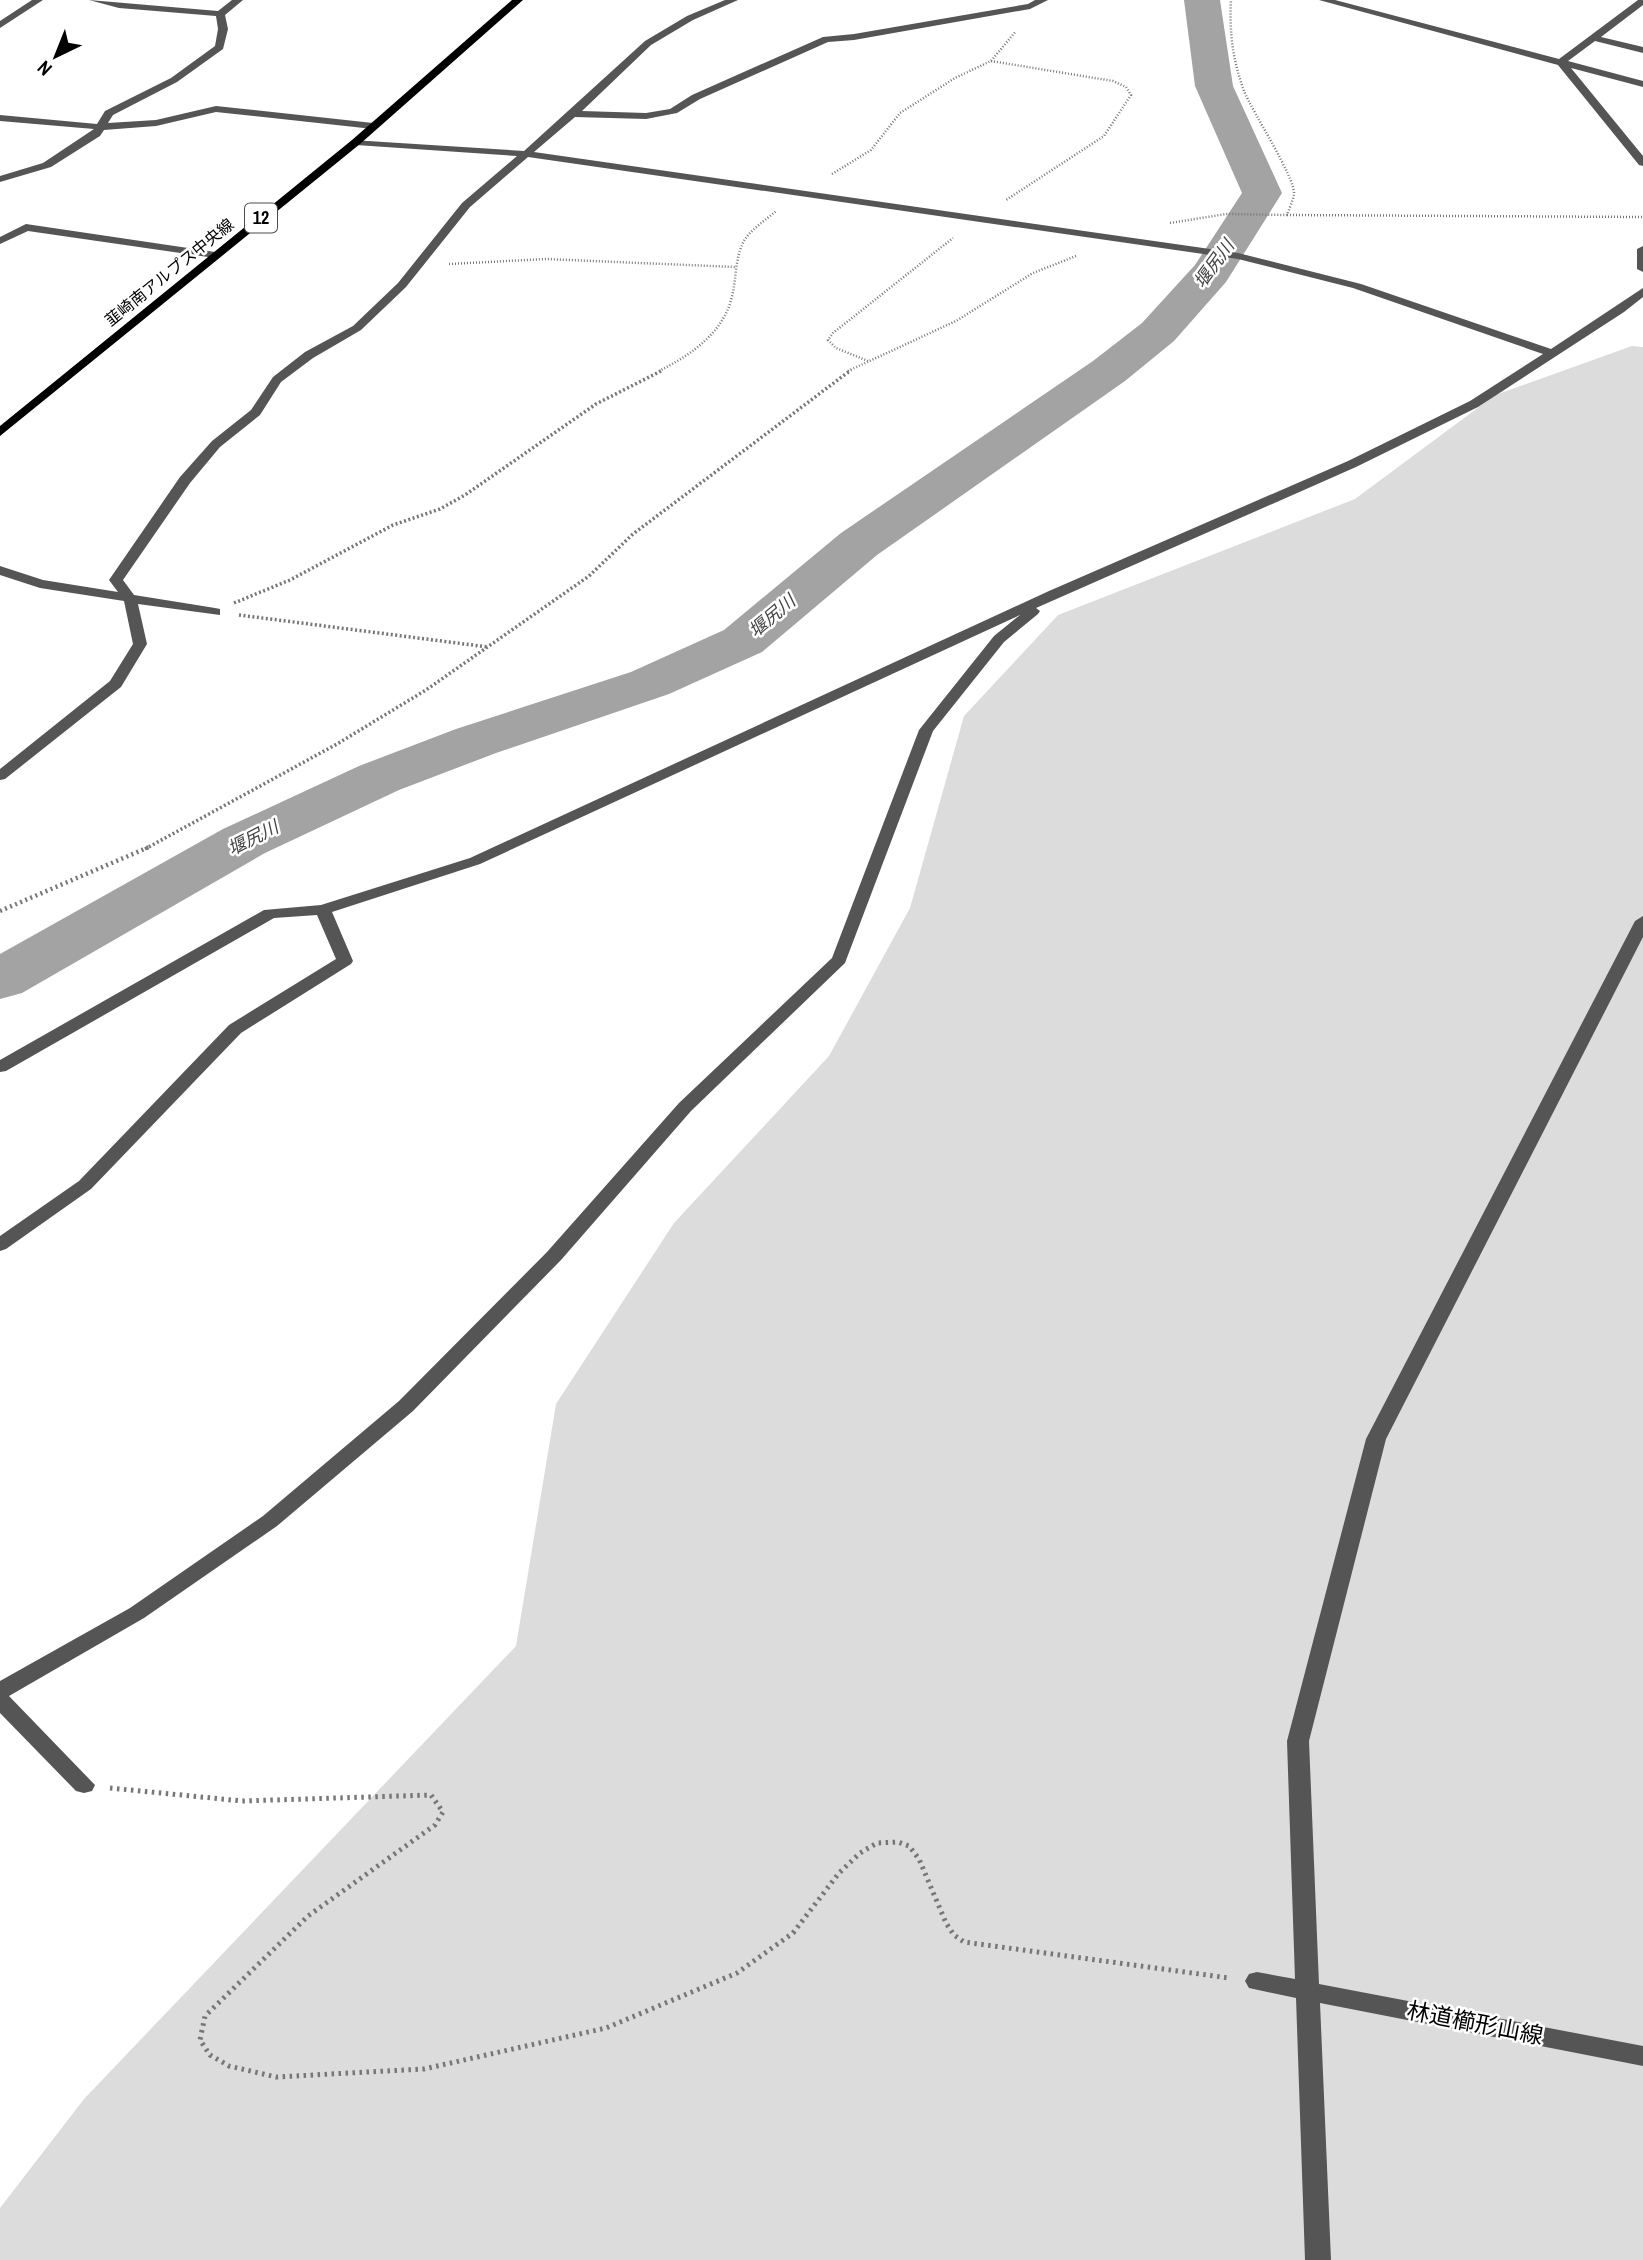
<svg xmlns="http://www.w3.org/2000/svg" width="1643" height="2260" font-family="'Archivo Narrow','Noto Sans JP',sans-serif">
  <rect width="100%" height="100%" fill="#fff"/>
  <path fill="#dcdcdc" d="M1632,346L1643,347V2260H0V2208L84,2099L516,1646L556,1404L674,1223L829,1056L910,908L964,716L1058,615L1355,499L1495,395Z"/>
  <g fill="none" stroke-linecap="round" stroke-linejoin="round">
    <path fill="#a3a3a3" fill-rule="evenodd" d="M1184,0H1220L1233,86L1282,193L1226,282L1174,341L1125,381L877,555L762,652L669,694L496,753L399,790L265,853L22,993L0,999V954L223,829L359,766L456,729L631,672L724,630L841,533L1093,361L1142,323L1195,265L1242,193L1195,86Z"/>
    <path stroke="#777" stroke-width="2.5" stroke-dasharray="1 2" stroke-linecap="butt" d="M991,61L1113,81L1126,87L1131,95L1104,136L1006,200
      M832,174L871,150L900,113L955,78L991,61L1016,31
      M1287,215L1643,217
      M1170,223L1226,214L1287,215C1289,209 1293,201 1294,194C1295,177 1253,113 1244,91C1233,61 1229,32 1231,0
      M449,264L546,259L735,267
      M868,361L836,348L828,340L833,333L953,238
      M659,371C689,356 722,334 731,300C737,280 734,260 744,241C750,230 766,220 776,211
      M848,371L956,321L1033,273L1076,256"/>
    <path stroke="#777" stroke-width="3.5" stroke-dasharray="2 2.5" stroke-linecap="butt" d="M234,603L290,580L393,525L440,509L465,495L596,404L663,370
      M239,615L488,647
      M145,849L337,744L426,690L589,576L633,534L851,370"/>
    <path stroke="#777" stroke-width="4.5" stroke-dasharray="2 3.5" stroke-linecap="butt" d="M0,911L149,847"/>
    <path stroke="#777" stroke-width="5" stroke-dasharray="2.5 4.5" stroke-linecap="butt" d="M110,1788L242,1801L431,1795L443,1812L435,1825L308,1916L205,2016L200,2040L210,2055L229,2066L276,2077L424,2069L606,2028L737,1973L793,1933L839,1873L860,1853L877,1843L898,1842L909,1846L919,1859L946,1923L954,1935L964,1942L1229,1978"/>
    <path fill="#555" fill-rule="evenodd" d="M32,0H43L0,28V21Z
      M89,0L218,11L232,0H243L225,15L228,29L223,49L177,82L113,115L108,123L156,120L216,106L373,123L378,126L373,129L216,112L156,126L104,130L100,136L51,167L0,182V176L43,163L94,129L0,121V115L97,124L105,111L171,78L215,46L218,29L216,16L119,8Z
      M725,0H738L693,20L651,45L582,111L646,113L670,109L692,95L823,37L854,34L1028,4L1035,0H1048L1030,9L854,40L828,42L700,99L677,113L646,119L575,117L534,152L1238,253L1361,284L1551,349L1643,288V297L1624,312L1478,407L1356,467L1036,608L1040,611L1038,614L1004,642L933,731L845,963L691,1111L561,1260L413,1411L277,1526L144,1618L9,1696L95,1785L92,1791L84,1793L76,1791L0,1713V1681L130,1608L263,1516L399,1401L547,1252L679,1103L832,958L919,730L994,636L1020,615L480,864L332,912L353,961L351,964L241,1033L91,1189L6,1249L0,1251V1236L79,1181L229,1025L336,959L317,915L274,918L6,1071L0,1072V1060L264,910L321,905L470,858L1049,591L1348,461L1470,401L1543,354L1353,288L1238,259L528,157L470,207L406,287L361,330L313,358L281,382L260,415L220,447L190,483L123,580L134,595L215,608L220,609V615L138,604L147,644L121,687L5,779L0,780V769L110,681L133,644L124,601L40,588L0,575V566L43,580L118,592L109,580L180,477L212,441L251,410L273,377L305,352L353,326L398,283L462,203L517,156L356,145L352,144V140L524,151L645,41L687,16Z
      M1319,0H1335L1559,59L1638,0H1643V5L1601,37L1643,47V53L1595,41L1568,61L1643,81V87L1571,68L1643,156V166L1639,165L1558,65Z
      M26,224L215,252L221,255L215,258L28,231L0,244V237Z
      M1643,246V272L1637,269V249Z
      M1643,916V937L1386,1439L1309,1741L1319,1984L1643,2046V2066L1320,2003L1331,2260H1305L1296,1998L1249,1988L1245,1981L1249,1974L1257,1972L1295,1979L1287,1741L1366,1439L1635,921Z"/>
    <path fill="#000" fill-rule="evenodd" d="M512,0H523L360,144L0,436V426L352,140Z"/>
  </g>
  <g text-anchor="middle" stroke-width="5" stroke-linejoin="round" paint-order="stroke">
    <g font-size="16" fill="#000" stroke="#fff">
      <text transform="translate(169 272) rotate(-39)" y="6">韮崎南アルプス中央線</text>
    </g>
    <rect fill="#fff" stroke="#4c4c4c" stroke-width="2" x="245" y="203.5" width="32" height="29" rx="5"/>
    <g font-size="18" font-weight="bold" fill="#000">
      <text x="261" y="224">12</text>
    </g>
    <g font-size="18" font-style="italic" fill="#444" stroke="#fff">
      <text transform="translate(1214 264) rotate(-54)" y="6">堰尻川</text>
      <text transform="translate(772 616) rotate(-40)" y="6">堰尻川</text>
      <text transform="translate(253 838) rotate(-27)" y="6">堰尻川</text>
    </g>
    <g font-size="23" fill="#000" stroke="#fff">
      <text transform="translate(1475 2023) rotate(11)" y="8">林道櫛形山線</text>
    </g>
  </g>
  <g transform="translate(56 56) rotate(223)" stroke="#ffffff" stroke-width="5" paint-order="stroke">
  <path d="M0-5L12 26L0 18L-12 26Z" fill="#000000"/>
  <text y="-10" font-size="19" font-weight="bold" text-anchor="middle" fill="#000000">N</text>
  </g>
</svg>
